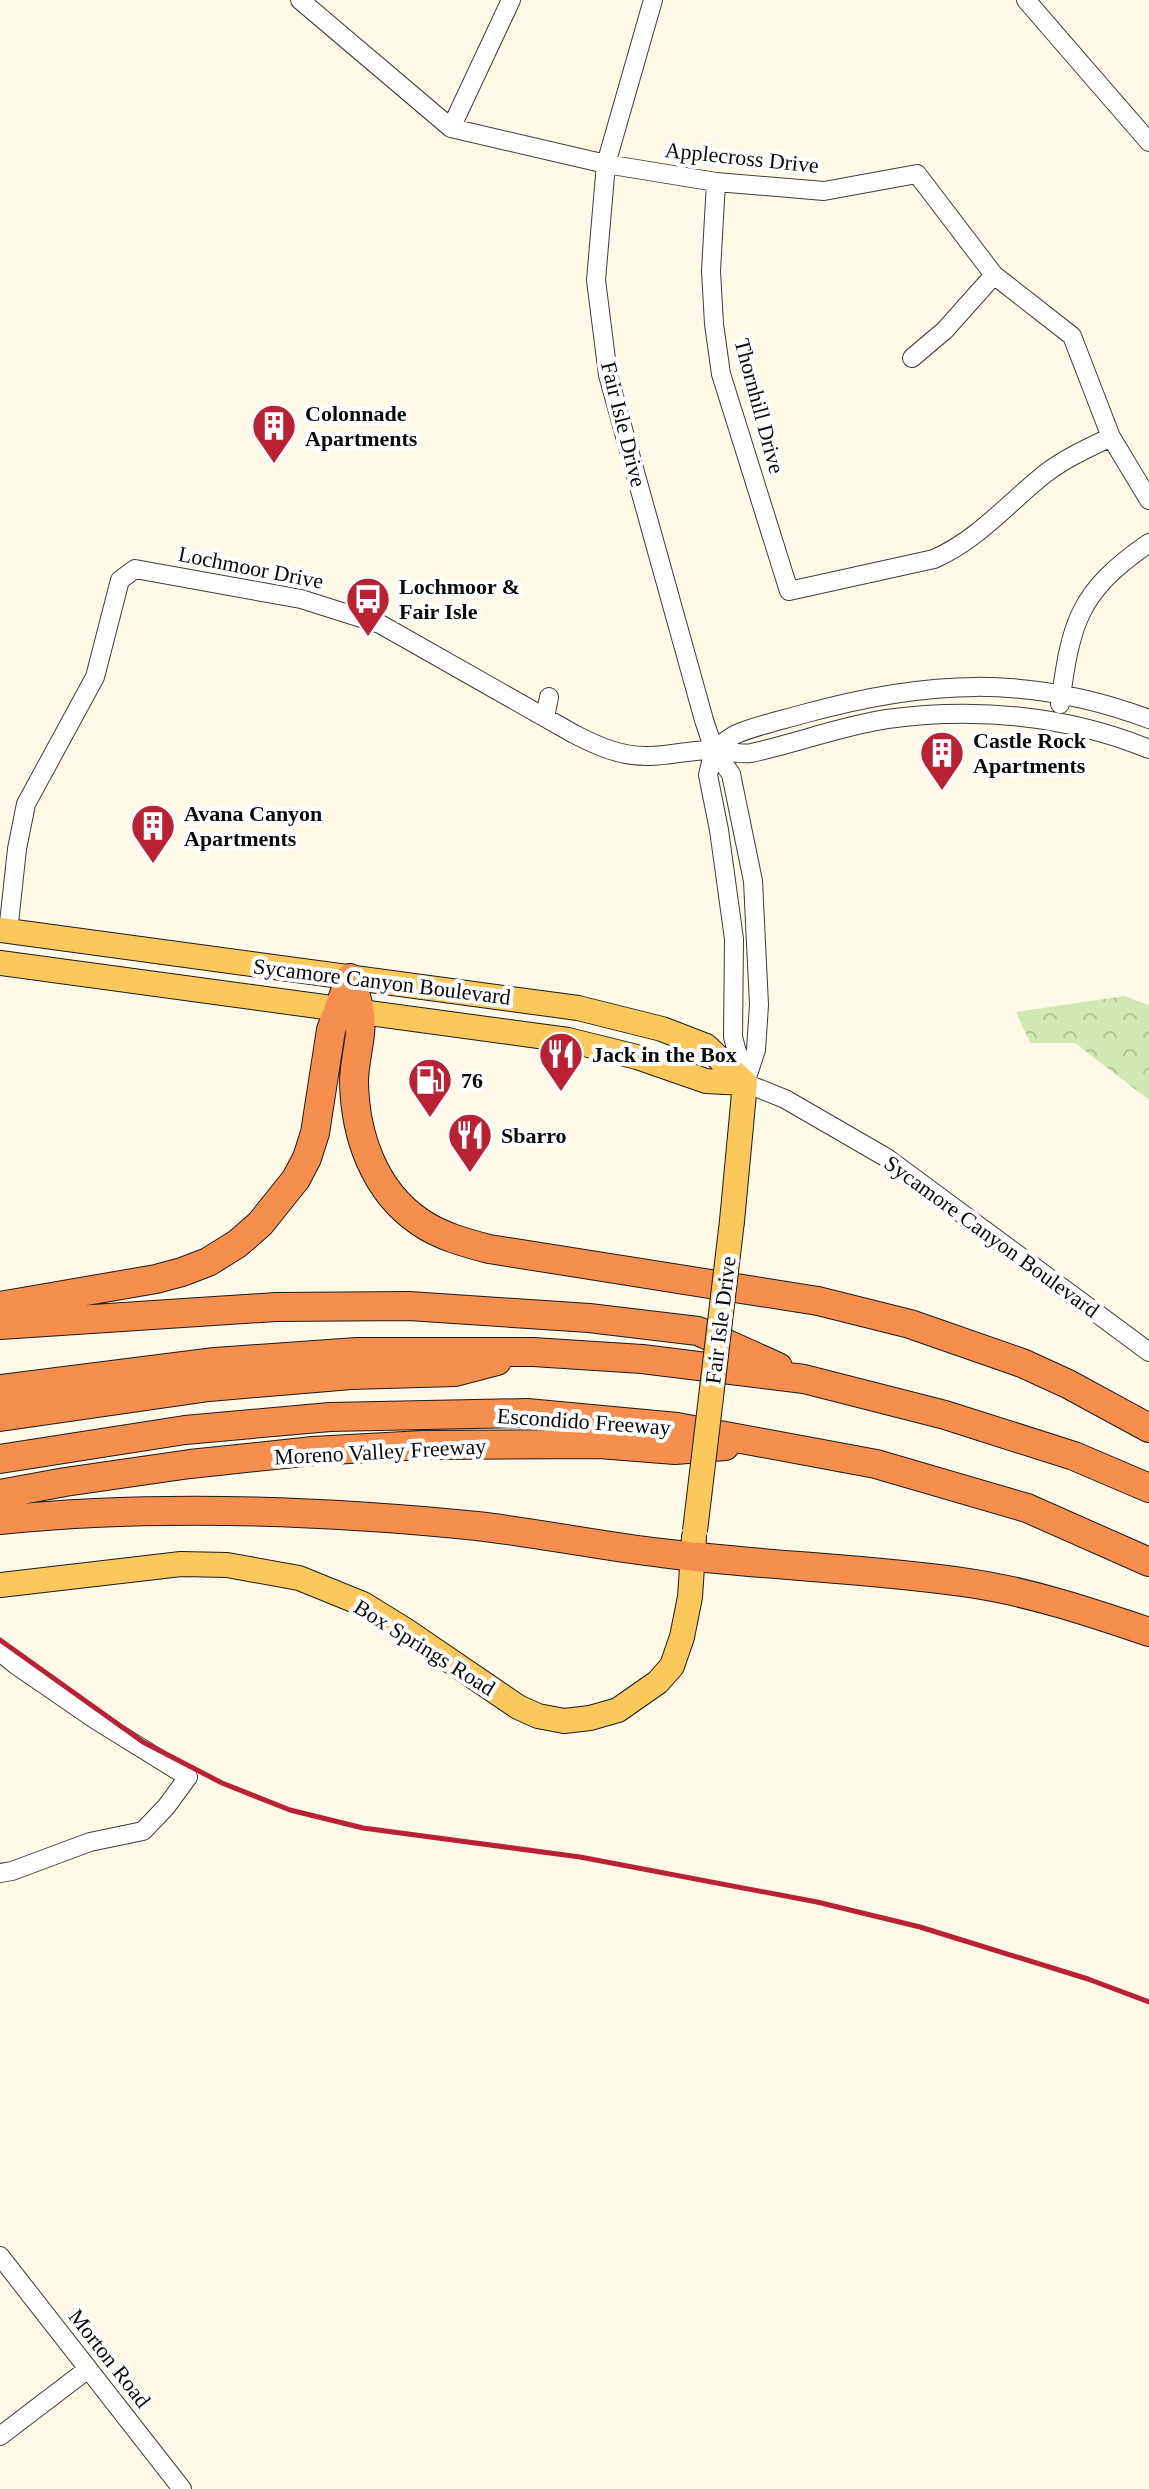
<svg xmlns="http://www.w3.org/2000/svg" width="1149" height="2489" font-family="'Times New Roman',serif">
  <defs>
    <pattern id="park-crowns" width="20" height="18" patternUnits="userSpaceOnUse" patternTransform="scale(2)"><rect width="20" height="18" fill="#d2e8b2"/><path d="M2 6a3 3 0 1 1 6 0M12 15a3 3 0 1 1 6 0" fill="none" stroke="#b3c698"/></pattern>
  </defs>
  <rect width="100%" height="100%" fill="#fff9e7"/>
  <path fill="url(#park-crowns)" d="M1124,996L1149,1005V1100L1075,1043H1030L1016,1012Z"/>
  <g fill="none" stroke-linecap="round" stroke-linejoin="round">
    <g stroke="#3d3d3d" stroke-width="20">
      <path id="minor" d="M300,0L451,128L606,164L716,182L824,191L917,174L994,275L1072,336L1111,437L1149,500
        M653,0L606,164L596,280L608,375L704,720L714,750L731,774L753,881L759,1005L756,1050L745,1083
        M1026,0L1149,142
        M451,128L511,0
        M716,182L711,271L714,324L721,374L789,591L934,559C979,539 1008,503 1046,473C1066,458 1088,448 1111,437
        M912,358L945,330L994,275
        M1060,704C1071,622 1078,592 1149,543
        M545,718L549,697
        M714,750C722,744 730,736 739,733C759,725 782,720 803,714C925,680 1029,674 1149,719
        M714,750L708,775L719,830L734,939L733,1037L745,1082
        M8,932L17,849L26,804L95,677L120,580L135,569L301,599L380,624L574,734C597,746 622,757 649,756C671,756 693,749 715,750C727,750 740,755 751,753C797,743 841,726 887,719C975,707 1066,715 1149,749
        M745,1083L785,1099L887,1158L1149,1352
        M0,1652L16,1665L96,1720L188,1777L166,1807L143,1831L90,1842L12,1871L0,1873
        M0,2256L182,2489
        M0,2436L88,2369"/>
    </g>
    <g stroke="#1b1b1b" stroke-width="26">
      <path id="major" d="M0,930L578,1008L662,1029L706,1046L745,1083
        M0,963L568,1040L637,1057L706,1081L745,1083
        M732,1221L745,1083
        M0,1585L181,1564L227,1565L299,1578L363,1604L405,1630L518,1707L538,1716L564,1721L590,1718L618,1710L658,1682L672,1666L682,1637L690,1597L694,1537"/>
    </g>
    <g stroke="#1b1b1b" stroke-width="30">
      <path id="highway" d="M350,978C353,989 359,1002 360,1014C363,1036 354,1059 354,1082C355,1135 374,1191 420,1222C440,1236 466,1243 489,1249L818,1301L910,1324L1022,1363L1068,1384L1149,1428
        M0,1306L156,1279L182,1272L208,1262L237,1244L260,1224L296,1179L307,1158L315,1133L331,1030L350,978
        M0,1325L276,1307L409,1306L589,1318L698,1331L778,1367
        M0,1389L215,1362L357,1352H533L642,1359L804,1379L945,1415L1074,1456L1149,1488
        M0,1417L209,1387L351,1375L455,1372L497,1361
        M0,1459L185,1430L330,1417L527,1413L677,1427L876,1464L1027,1508L1149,1562
        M0,1494L65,1482L190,1464L313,1451L423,1445L599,1444L675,1450L725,1446
        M0,1520C158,1504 319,1510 477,1526C539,1533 600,1546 662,1553C764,1566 867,1568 969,1583C1030,1592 1090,1612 1149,1632"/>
    </g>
    <use href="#minor" stroke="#fff" stroke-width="18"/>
    <use href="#major" stroke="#fbc85c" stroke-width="24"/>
    <use href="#highway" stroke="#f68e4e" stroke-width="28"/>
    <path stroke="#ba2234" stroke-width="5" d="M0,1640L143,1742L222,1783L290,1810L363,1828L580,1857L817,1902L920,1927L1088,1979L1149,2002"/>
    <g stroke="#1b1b1b" stroke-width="26" stroke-linecap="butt">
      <path id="major-bridge" d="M695,1531L732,1221"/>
    </g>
    <use href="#major-bridge" stroke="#fbc85c" stroke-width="24"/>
  </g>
  <defs>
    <g id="building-pin" transform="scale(2.3)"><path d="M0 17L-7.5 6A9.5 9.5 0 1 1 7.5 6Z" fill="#ba2234" stroke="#fff"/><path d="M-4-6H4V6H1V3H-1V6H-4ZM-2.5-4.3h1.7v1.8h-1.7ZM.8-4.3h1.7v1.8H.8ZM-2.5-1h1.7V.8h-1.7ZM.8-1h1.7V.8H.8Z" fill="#fff"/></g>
    <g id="bus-pin" transform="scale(2.3)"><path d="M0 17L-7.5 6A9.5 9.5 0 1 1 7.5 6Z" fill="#ba2234" stroke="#fff"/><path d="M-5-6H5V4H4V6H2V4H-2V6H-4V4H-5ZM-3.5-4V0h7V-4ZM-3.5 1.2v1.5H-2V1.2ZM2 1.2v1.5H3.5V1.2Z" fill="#fff"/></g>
    <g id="restaurant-pin" transform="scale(2.3)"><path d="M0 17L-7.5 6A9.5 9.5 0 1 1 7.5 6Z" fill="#ba2234" stroke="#fff"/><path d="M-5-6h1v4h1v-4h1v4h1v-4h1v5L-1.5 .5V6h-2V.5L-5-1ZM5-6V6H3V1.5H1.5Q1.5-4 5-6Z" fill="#fff"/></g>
    <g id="fuel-pin" transform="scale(2.3)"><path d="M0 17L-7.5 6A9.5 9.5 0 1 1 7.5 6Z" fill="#ba2234" stroke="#fff"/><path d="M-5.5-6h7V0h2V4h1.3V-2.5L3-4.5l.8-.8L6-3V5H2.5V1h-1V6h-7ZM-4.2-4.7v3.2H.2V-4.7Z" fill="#fff"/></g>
  </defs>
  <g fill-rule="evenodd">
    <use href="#building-pin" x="274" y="426"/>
    <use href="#bus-pin" x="368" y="599"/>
    <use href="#building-pin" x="942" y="753"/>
    <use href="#building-pin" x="153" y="826"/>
    <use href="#restaurant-pin" x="561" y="1054"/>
    <use href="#fuel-pin" x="430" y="1080"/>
    <use href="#restaurant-pin" x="470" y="1135"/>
  </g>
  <g text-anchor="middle" stroke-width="8" stroke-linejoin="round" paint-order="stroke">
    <g font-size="22" fill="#0a0a0a" stroke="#fff">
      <text transform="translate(742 157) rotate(6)" y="8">Applecross Drive</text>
      <text transform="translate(760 406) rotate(75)" y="8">Thornhill Drive</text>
      <text transform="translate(624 424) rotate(76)" y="8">Fair Isle Drive</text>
      <text transform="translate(251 567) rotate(11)" y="8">Lochmoor Drive</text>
      <text transform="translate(382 981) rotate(7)" y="8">Sycamore Canyon Boulevard</text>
      <text transform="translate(992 1236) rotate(36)" y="8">Sycamore Canyon Boulevard</text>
      <text transform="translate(720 1320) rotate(-83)" y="8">Fair Isle Drive</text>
      <text transform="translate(584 1421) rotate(4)" y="8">Escondido Freeway</text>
      <text transform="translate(380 1451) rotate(-3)" y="8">Moreno Valley Freeway</text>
      <text transform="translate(425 1647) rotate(32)" y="8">Box Springs Road</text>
      <text transform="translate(110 2358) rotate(52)" y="8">Morton Road</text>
    </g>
    <g font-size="22" font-weight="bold" fill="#0a0a0a" stroke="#fff" text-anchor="start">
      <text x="305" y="421">Colonnade<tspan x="305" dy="25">Apartments</tspan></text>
      <text x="399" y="594">Lochmoor &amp;<tspan x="399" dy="25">Fair Isle</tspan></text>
      <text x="973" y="748">Castle Rock<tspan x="973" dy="25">Apartments</tspan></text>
      <text x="184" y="821">Avana Canyon<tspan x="184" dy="25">Apartments</tspan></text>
      <text x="592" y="1062">Jack in the Box</text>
      <text x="461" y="1088">76</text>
      <text x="501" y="1143">Sbarro</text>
    </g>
  </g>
</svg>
